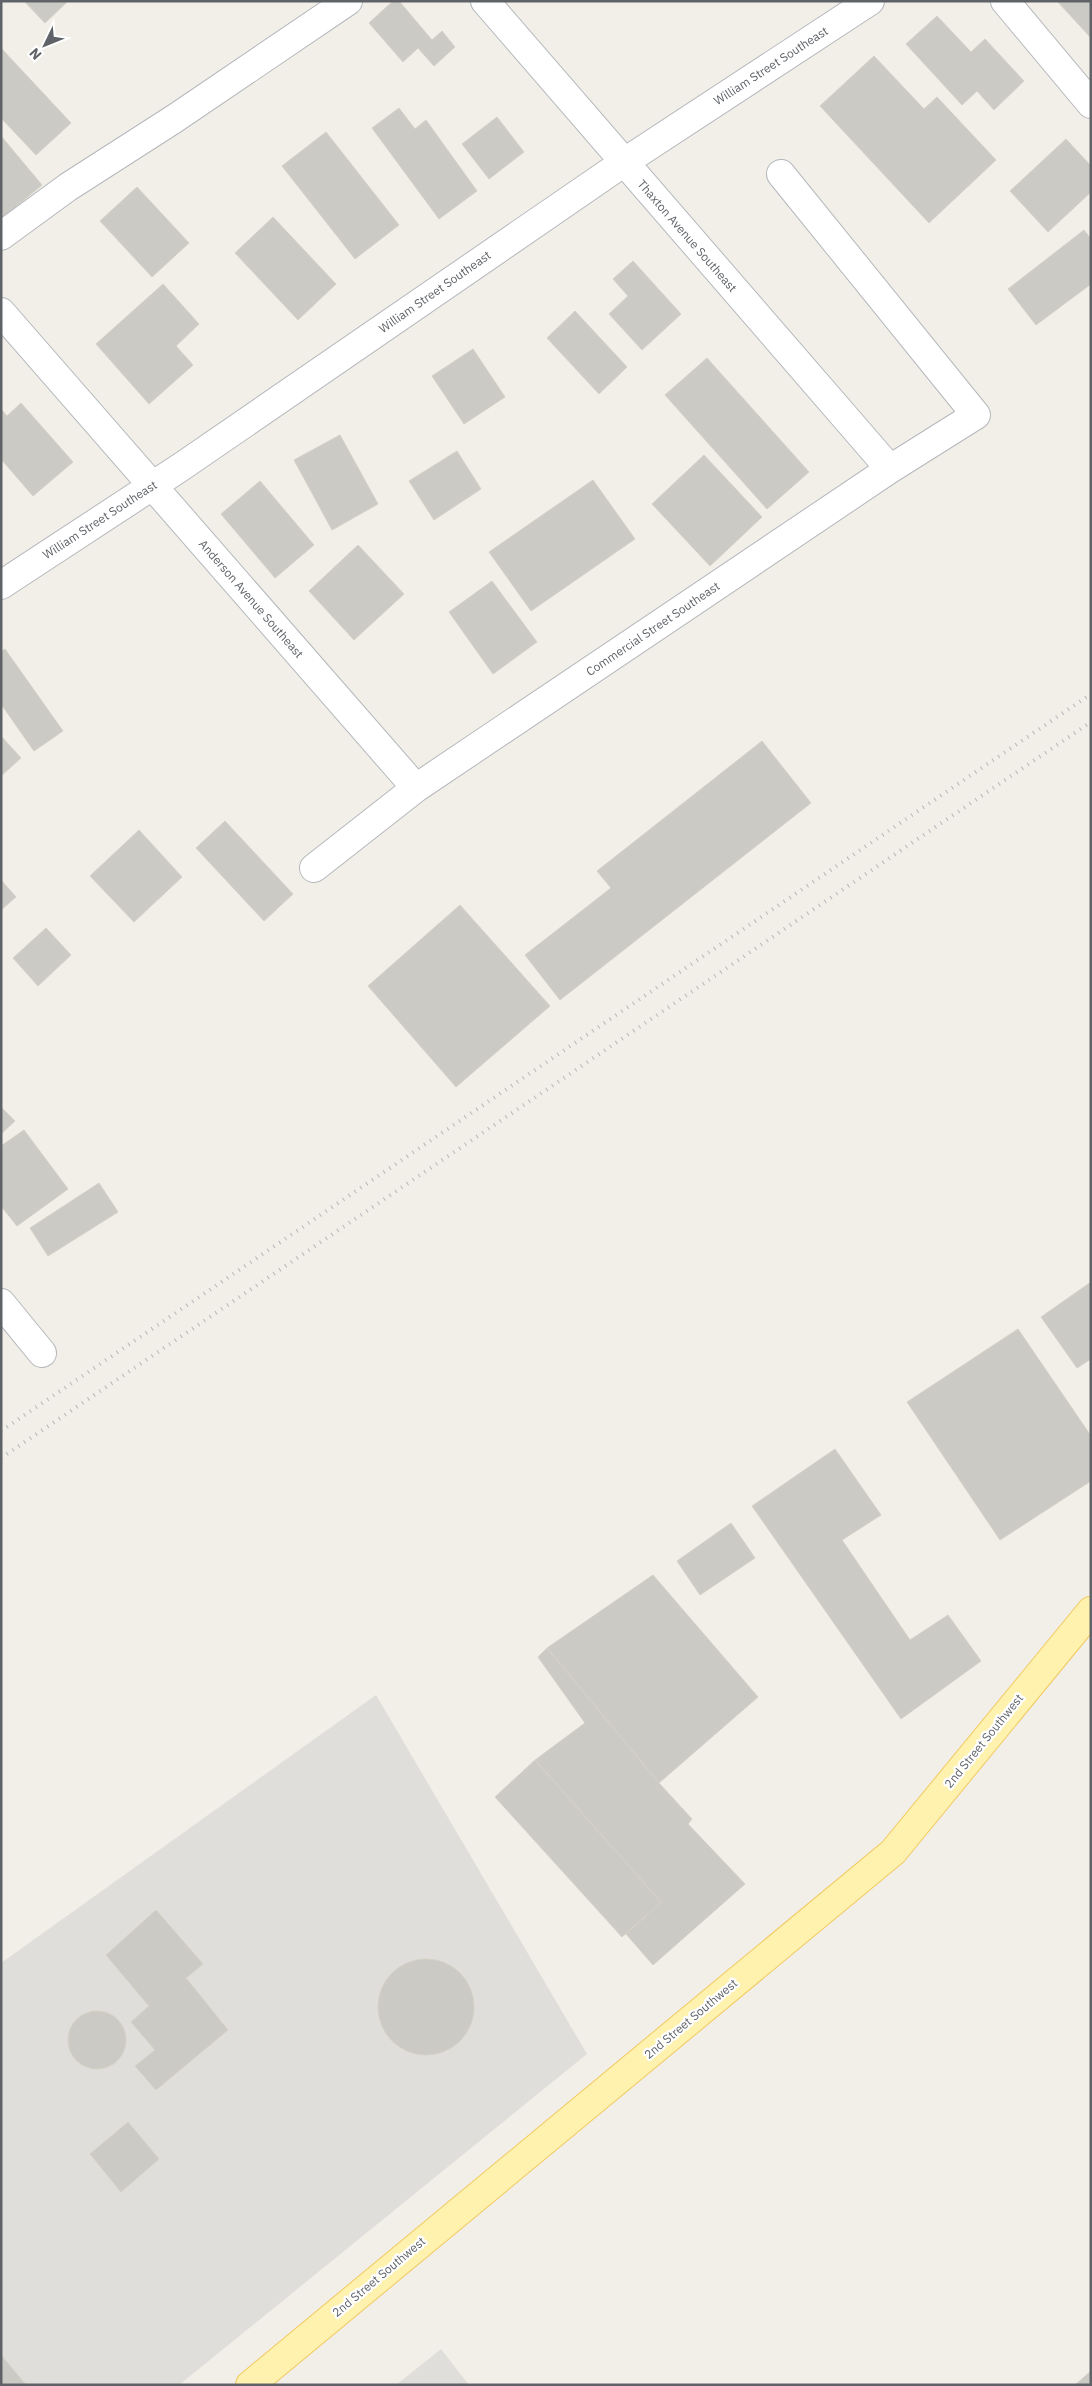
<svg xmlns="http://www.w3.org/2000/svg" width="1092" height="2386" font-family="'IBM Plex Sans',sans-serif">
  <rect width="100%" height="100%" fill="#f1efe8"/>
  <path fill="#e0deda" d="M376,1695L587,2054L179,2385H1V1963Z
    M441,2349L469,2385H396Z"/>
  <path fill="#cccac5" stroke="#d6d1c6" d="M24,1H68L45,23Z
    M393,1H399L432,40L442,31L455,47L434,66L418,48L403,62L369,23Z
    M1057,1H1091V38Z
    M937,16L971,52L985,39L1024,81L994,110L977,91L962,105L906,44Z
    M1,48L71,123L36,155L1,118Z
    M874,56L924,109L937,97L996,160L929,223L820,106Z
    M399,108L415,129L426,120L477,191L439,219L372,128Z
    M497,117L524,152L489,179L462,144Z
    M326,132L399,225L355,259L282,166Z
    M1,136L42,185L1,219Z
    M1066,139L1091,166V192L1048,232L1010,191Z
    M137,187L189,243L152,277L100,221Z
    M273,217L336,284L298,320L235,253Z
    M1084,230L1091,239V284L1036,325L1008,289Z
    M633,261L681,314L642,350L609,314L628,296L613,279Z
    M163,284L199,324L176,346L193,365L149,404L96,344Z
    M575,311L627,367L599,394L547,338Z
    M473,349L505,397L464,424L432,376Z
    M707,358L809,472L767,509L665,395Z
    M21,403L73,462L33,496L1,459V409L7,416Z
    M340,435L378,504L332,530L294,460Z
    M457,451L481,489L434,520L409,481Z
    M704,455L762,517L710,566L652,504Z
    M593,480L635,539L531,611L489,552Z
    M260,481L314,545L275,578L221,514Z
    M358,545L404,594L354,640L309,591Z
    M492,581L537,642L493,674L449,612Z
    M5,649L63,731L34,751L1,704V652Z
    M1,736L21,758L1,776Z
    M762,741L811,803L560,1000L525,955L611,888L597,871Z
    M225,821L293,894L264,921L196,848Z
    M139,830L182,877L134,922L90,876Z
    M1,880L16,897L1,910Z
    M460,905L550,1006L456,1087L368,986Z
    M46,928L71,955L38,986L13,958Z
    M1,1107L15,1121L1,1134Z
    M24,1130L68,1189L17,1226L1,1206V1146Z
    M99,1183L118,1212L48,1256L30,1228Z
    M1091,1282V1359L1077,1368L1041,1317Z
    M1018,1329L1091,1436V1481L1000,1540L907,1402Z
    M835,1449L881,1515L842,1540L910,1640L948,1615L981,1661L901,1719L752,1506Z
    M731,1523L755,1558L700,1595L677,1561Z
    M653,1575L758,1697L659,1783L547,1648Z
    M547,1648L659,1783L692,1819L688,1824L745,1884L653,1965L626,1934L661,1902L535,1760L585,1723L538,1657Z
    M535,1760L661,1902L622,1937L495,1797Z
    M156,1910L203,1964L186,1978L228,2030L156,2090L135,2066L155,2050L131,2022L149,2006L106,1955Z
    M378 2007a48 48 0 1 1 96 0a48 48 0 1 1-96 0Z
    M68 2040a29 29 0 1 1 58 0a29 29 0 1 1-58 0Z
    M128,2122L159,2159L121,2192L90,2154Z
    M1,2355L26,2385H1Z
    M1091,2371V2385H1075Z"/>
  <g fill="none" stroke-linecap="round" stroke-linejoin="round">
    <g stroke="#b5b8bc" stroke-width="30">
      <path id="minor" d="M485,1L890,469
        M1005,1L1091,104
        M1,236L68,187L174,119L348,1
        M1,312L416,788
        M1,585L181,467L623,163L870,1
        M314,868L416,788L890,469L976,415L781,174
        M1,1303L42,1353"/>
    </g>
    <g stroke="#f2c960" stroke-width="30">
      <path id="major" d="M250,2385L893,1852L1091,1611"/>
    </g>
    <use href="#minor" stroke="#fff" stroke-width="28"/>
    <use href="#major" stroke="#fff2af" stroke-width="28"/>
    <path stroke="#b6b7b8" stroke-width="4" stroke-dasharray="1 6" stroke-linecap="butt" d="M1,1431L1091,694
      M1,1458L1091,722"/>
  </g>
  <g text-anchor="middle" stroke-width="4.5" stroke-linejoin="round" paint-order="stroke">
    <g font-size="12" fill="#5f6368" stroke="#fff">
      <text transform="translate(771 66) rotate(-33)" y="4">William Street Southeast</text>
      <text transform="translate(687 236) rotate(49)" y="4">Thaxton Avenue Southeast</text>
      <text transform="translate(435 292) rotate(-35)" y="4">William Street Southeast</text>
      <text transform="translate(100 520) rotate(-33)" y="4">William Street Southeast</text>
      <text transform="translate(251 599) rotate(49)" y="4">Anderson Avenue Southeast</text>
      <text transform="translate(653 629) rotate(-34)" y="4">Commercial Street Southeast</text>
      <text transform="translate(984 1741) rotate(-51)" y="4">2nd Street Southwest</text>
      <text transform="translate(691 2019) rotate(-40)" y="4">2nd Street Southwest</text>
      <text transform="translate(379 2277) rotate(-40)" y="4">2nd Street Southwest</text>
    </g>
  </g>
  <rect width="1092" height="2386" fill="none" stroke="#5f6368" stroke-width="5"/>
  <g transform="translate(45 45) rotate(227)" stroke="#ffffff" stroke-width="4" paint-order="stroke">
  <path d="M0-4L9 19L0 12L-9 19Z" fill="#5f6368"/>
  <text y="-8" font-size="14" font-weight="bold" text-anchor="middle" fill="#5f6368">N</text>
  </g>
</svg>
